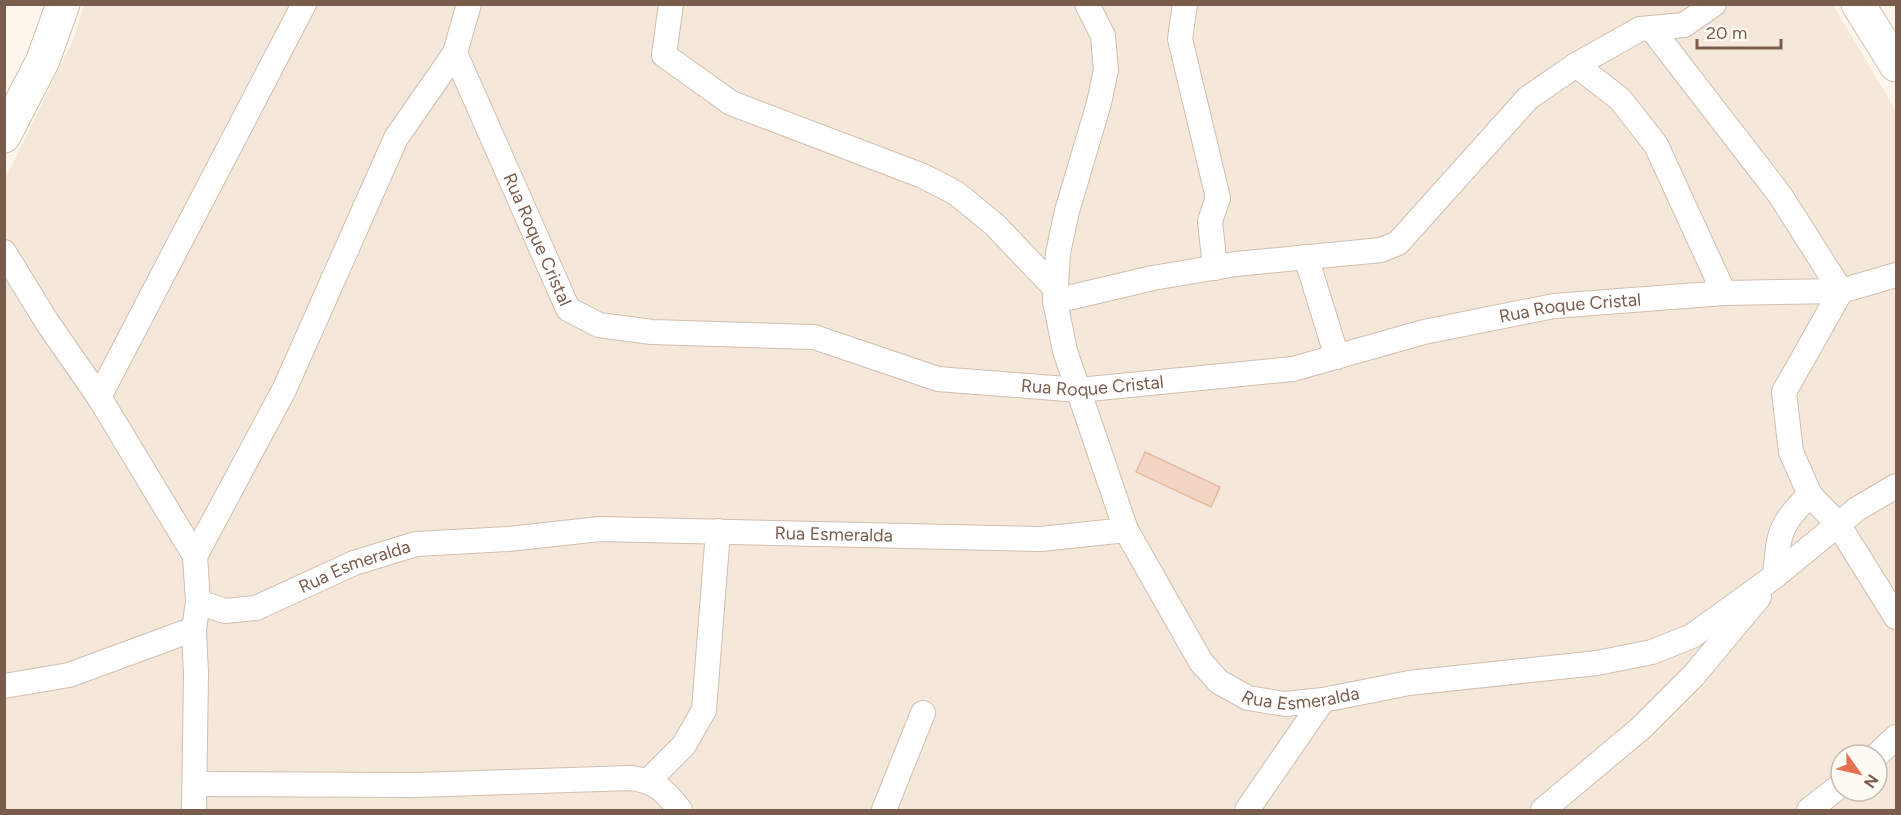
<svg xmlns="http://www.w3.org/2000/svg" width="1901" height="815" font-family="Figtree,sans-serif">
  <rect width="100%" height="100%" fill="#fdf6ec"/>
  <path fill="#f5e8da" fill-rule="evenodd" d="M84,5H1833L1896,111V810H5L4,181L73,40ZM1841,755H1877V791H1841Z"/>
  <path fill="#f3d5c3" stroke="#e6bba3" stroke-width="1.5" d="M1145,452L1220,487L1211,507L1136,472Z"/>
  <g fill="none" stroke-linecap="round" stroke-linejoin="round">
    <g stroke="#d1beb0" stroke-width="26">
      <g id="street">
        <path d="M671,4L664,55L731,103L923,176L956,193L995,225L1055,288"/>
        <path d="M1087,4L1103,36L1106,70L1099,103L1067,211L1058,253L1055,301L1065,351L1126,530"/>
        <path d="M1185,4L1180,39L1218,198L1210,221L1215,268"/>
        <path d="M1651,28L1780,195L1841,291L1784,392L1791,452L1810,495"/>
        <path id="s1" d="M455,53L568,309L599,325L652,332L814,337L938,379L1079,390L1293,369L1424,332L1554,306L1724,293L1841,291L1896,275"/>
        <path d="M1576,65L1620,99L1656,145L1724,293"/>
        <path id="s2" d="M4,252L47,322L99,397L195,556L198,602L225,611L256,608L354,563L416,544L508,539L600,529L1041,539L1126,530L1201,662L1219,682L1248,698L1285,704L1323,700L1409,683L1597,663L1652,652L1692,636L1775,576L1857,509L1896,486"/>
        <path d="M1306,257L1337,357"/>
        <path d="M1055,301L1153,278L1236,264L1381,250L1398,243L1528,98L1576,65L1640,29L1684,25L1714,4"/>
        <path d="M99,397L304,4"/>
        <path d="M195,556L284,390L396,138L455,53L469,4"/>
        <path d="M1775,576C1779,534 1778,525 1810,495L1838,524L1896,617"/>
        <path d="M4,686L69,675L194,629"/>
        <path d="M1877,755L1896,737"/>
        <path d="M649,780L684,745L704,710L718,531"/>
        <path d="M195,784L416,785L631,778C656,781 665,791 680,810"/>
        <path d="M194,810L196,674L194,629L198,602"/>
        <path d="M884,810L923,713"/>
        <path d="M1247,810L1323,700"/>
        <path d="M1543,810L1641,728L1694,675L1759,597"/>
        <path d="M1809,810L1841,785"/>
      </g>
    </g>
    <g stroke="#d6c0b0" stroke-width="35">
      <path id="secondary" d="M1858,4L1896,65
        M4,136L43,60L63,4"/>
    </g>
    <use href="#street" stroke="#fff" stroke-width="24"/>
    <use href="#secondary" stroke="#fff" stroke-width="33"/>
  </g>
  <g text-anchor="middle" stroke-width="4.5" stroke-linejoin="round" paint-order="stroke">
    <g font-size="18" fill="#7a5c4d" stroke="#fffaf3">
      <text dy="6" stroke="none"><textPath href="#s1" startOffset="204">Rua Roque Cristal</textPath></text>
      <text dy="6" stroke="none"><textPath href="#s1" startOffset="1302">Rua Roque Cristal</textPath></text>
      <text dy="6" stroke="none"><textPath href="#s1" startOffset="816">Rua Roque Cristal</textPath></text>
      <text dy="6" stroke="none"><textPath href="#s2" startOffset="1056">Rua Esmeralda</textPath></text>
      <text dy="6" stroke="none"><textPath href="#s2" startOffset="572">Rua Esmeralda</textPath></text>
      <text dy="6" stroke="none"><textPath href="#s2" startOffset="1614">Rua Esmeralda</textPath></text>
    </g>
  </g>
  <rect width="1901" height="815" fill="none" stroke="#7a5c4d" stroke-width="12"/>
  <g transform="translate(1859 773) rotate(124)"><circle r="28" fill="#fffaf3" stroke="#cabbb1" stroke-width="1.5"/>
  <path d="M0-4.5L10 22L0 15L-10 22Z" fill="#e76f51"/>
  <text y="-9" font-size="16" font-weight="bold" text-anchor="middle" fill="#7a5c4d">N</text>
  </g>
  <path d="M1697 39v9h84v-9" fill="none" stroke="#7a5c4d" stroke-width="3"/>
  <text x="1706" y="39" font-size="18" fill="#7a5c4d" stroke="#fffaf3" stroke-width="4.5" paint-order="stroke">20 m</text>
</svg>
